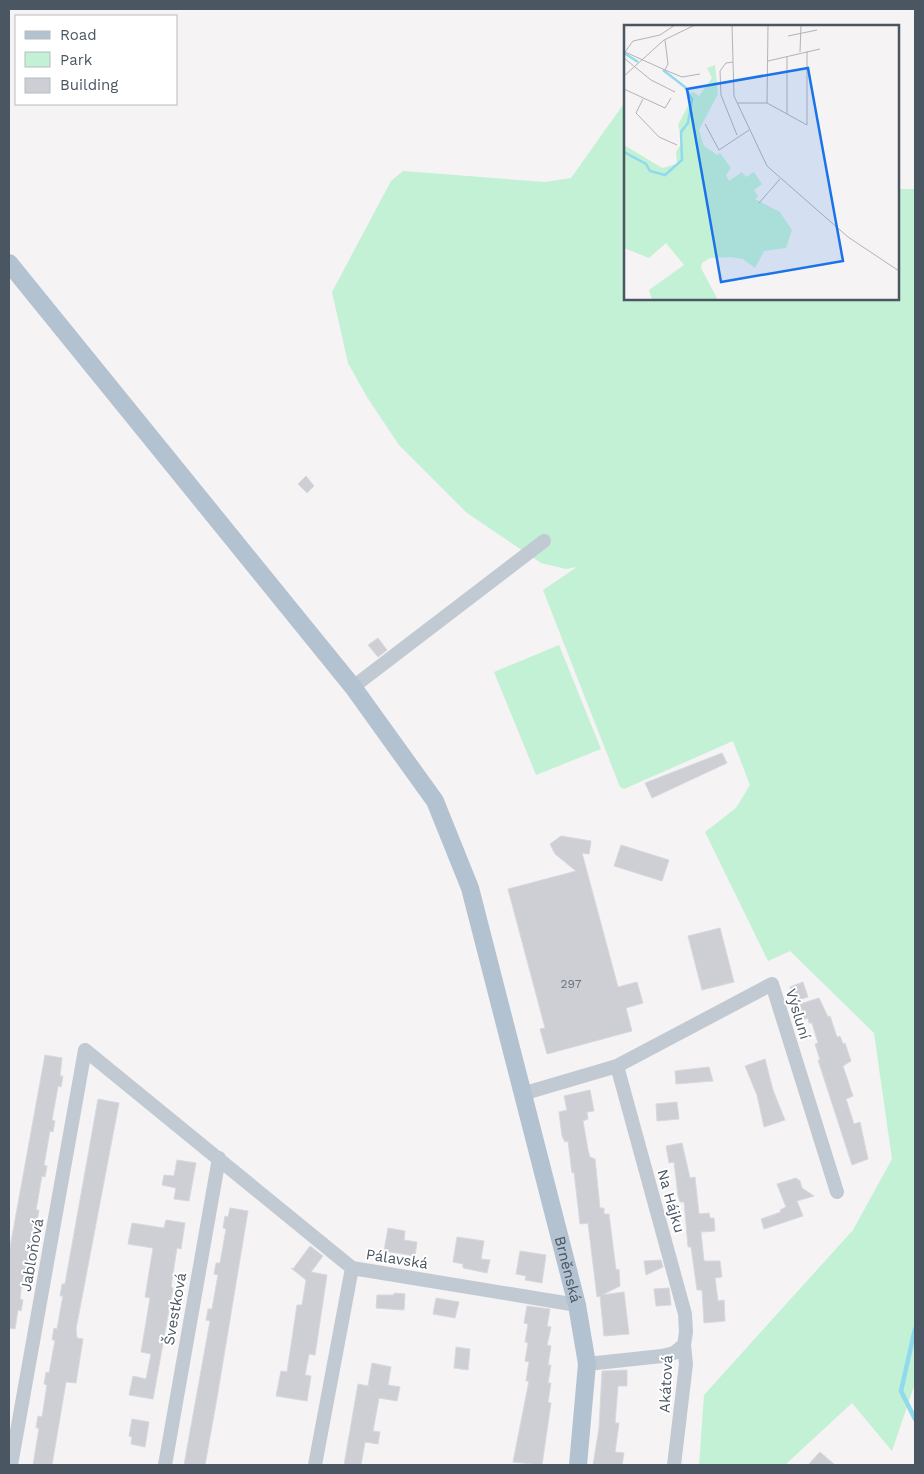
<svg xmlns="http://www.w3.org/2000/svg" width="924" height="1474" font-family="'Work Sans',sans-serif">
  <rect width="100%" height="100%" fill="#f5f3f3"/>
  <path fill="#c3f1d5" d="M625,102V299H898V189H915V1383L892,1451L852,1403L785,1465H699L704,1395L853,1230L892,1159L874,1033L790,951L768,961L705,832L736,808L750,785L733,741L624,789L620,787L543,590L577,567L566,569L541,563L467,513L399,445L367,397L348,363L332,292L391,181L403,171L545,182L571,178Z
    M559,645L601,749L536,775L494,672Z"/>
  <g fill="none" stroke-linecap="round" stroke-linejoin="round">
    <path stroke="#90daee" stroke-width="4.5" d="M915,1329L901,1391L915,1419"/>
  </g>
  <path fill="#cdcfd5" stroke="#d7d9de" d="M306,476L314,486L307,493L298,484Z
    M378,638L387,650L378,657L368,645Z
    M722,753L727,763L652,798L645,783Z
    M561,836L591,841L589,854L582,853L618,987L637,982L643,1003L626,1008L632,1031L547,1054L540,1029L545,1028L508,889L576,871L555,854L550,844Z
    M621,845L669,860L662,881L614,866Z
    M720,928L734,982L702,990L688,936Z
    M803,982L808,997L794,1001L790,987Z
    M819,998L828,1017L830,1016L837,1037L840,1036L843,1044L845,1043L851,1061L843,1066L853,1096L846,1099L854,1124L860,1122L868,1159L852,1165L818,1060H820L815,1044L818,1043L812,1023H809L808,1018L804,1019L800,1004Z
    M45,1055L62,1058L60,1076H63L61,1087L58,1086L52,1120L55,1121L53,1132L50,1131L44,1165L47,1166L45,1177L42,1176L36,1210H39L37,1221H34L28,1254L31,1255L29,1266H26L21,1290L20,1299L23,1300L21,1311L18,1310L15,1329L9,1328V1253Z
    M765,1059L773,1090L785,1120L764,1127L757,1095L745,1066Z
    M709,1067L713,1081L676,1084L675,1071Z
    M590,1090L594,1111L587,1112L588,1119L583,1121L588,1150L590,1157L595,1159L600,1208H604V1214H609L616,1270L619,1269L620,1286L602,1295L624,1292L629,1334L604,1336L600,1296L597,1297L588,1223L580,1224L574,1172L572,1173L568,1141L565,1142L562,1136L559,1112L567,1110L564,1096Z
    M98,1099L119,1103L76,1329L77,1338L83,1339L76,1383L66,1382L52,1465H33L39,1428H36L38,1416L42,1417L47,1385L44,1384L46,1372L49,1373L55,1340H52L54,1328L57,1329L60,1312L63,1296H60L62,1284H65Z
    M677,1102L679,1119L657,1121L656,1104Z
    M682,1143L690,1178L695,1177L699,1214L709,1213L710,1218H714L715,1231L701,1232L704,1261H720L722,1277L715,1278L718,1301L724,1300L725,1321L704,1323L702,1290H697L691,1247H688L684,1202H680L678,1196L674,1162L669,1163L666,1146Z
    M177,1160L196,1163L189,1201L174,1199L176,1188L162,1185L164,1175L174,1176Z
    M796,1178L800,1181L802,1188L814,1196L797,1201L803,1216L764,1229L761,1219L781,1212L780,1210L786,1207L777,1184Z
    M230,1208L248,1211L217,1398L205,1465H184L210,1321L206,1320L208,1309H212L218,1275L214,1274L216,1263H220L226,1229L223,1228L225,1216L228,1217Z
    M166,1220L185,1223L181,1249L177,1248L171,1287L173,1288L153,1399L129,1395L133,1376L146,1379L151,1354L141,1352L150,1298L145,1297L153,1248L128,1244L132,1223L164,1228Z
    M388,1228L405,1231L404,1240L417,1242L415,1256L384,1251Z
    M457,1237L484,1241L481,1259L490,1260L487,1273L463,1268V1264L453,1262Z
    M310,1246L323,1256L311,1272L327,1275L315,1355L309,1354L305,1375L311,1376L307,1401L276,1396L281,1371L287,1372L297,1305H302L306,1280L291,1268L293,1269Z
    M520,1251L546,1255L542,1283L525,1280L526,1276L516,1274Z
    M661,1260L663,1267L646,1275L644,1261Z
    M669,1288L671,1305L656,1306L654,1289Z
    M394,1293L405,1294L404,1310L376,1308L377,1295H394Z
    M436,1298L459,1302L455,1318L433,1314Z
    M527,1306L550,1309L547,1326L551,1327L547,1345L551,1346L548,1365H551L548,1383H551L548,1402L551,1403L542,1465L513,1462L529,1381H526L529,1362L525,1361L528,1343L525,1342L528,1324L524,1323Z
    M456,1347L470,1349L468,1370L454,1368Z
    M372,1363L391,1367L388,1385L400,1387L397,1401L379,1398L373,1431L380,1432L378,1444L365,1442L361,1465H344L358,1384L368,1386Z
    M627,1370V1386H618L615,1423H619L615,1452L624,1453L622,1465H593L599,1428L602,1371Z
    M132,1419L149,1422L145,1447L131,1444L132,1437L129,1436Z
    M820,1452L835,1465H808Z"/>
  <g fill="none" stroke-linecap="round" stroke-linejoin="round">
    <path stroke="#c1cad2" stroke-width="14" d="M353,687L544,541
      M617,1066L685,1314L686,1332L684,1345L686,1364L674,1465
      M522,1094L617,1066L772,984L837,1192
      M587,1364L662,1356L674,1353L684,1345
      M11,1465L85,1050L352,1268
      M165,1465L219,1158
      M315,1465L352,1268L577,1305"/>
    <path stroke="#b3c2d1" stroke-width="18" id="s1" d="M9,263L353,687L435,801L470,888L577,1305L587,1364L578,1465"/>
  </g>
  <g text-anchor="middle" stroke-width="4" stroke-linejoin="round" paint-order="stroke">
    <g font-size="12" fill="#6b747e">
      <text x="571" y="988">297</text>
    </g>
    <g font-size="15" fill="#4a5661" stroke="#fff">
      <text transform="translate(798 1014) rotate(73)" y="5">Výsluní</text>
      <text transform="translate(671 1201) rotate(74)" y="5">Na Hájku</text>
      <text transform="translate(32 1255) rotate(-80)" y="5">Jabloňová</text>
      <text transform="translate(397 1259) rotate(9)" y="5">Pálavská</text>
      <text dy="5" stroke="none"><textPath href="#s1" startOffset="1174">Brněnská</textPath></text>
      <text transform="translate(175 1309) rotate(-80)" y="5">Švestková</text>
      <text transform="translate(666 1384) rotate(-87)" y="5">Akátová</text>
    </g>
  </g>
  <g transform="translate(624 25)">
    <rect width="275" height="275" fill="#f5f3f3"/>
    <path d="M91,40L94,69L75,105L80,121L93,130L96,128L107,143L102,150L105,156L118,147L122,152L130,147L138,159L130,165L134,171L131,174L156,187L168,205L162,223L140,226L131,243L119,234L107,232L86,233L78,238L77,243L94,275H28L25,265L60,240L42,218L25,233L0,223V120L38,143L53,139L52,127L59,116L54,100L66,77L68,66L75,71L88,53L83,43Z" fill="#c3f1d5"/>
    <path fill="none" stroke="#90daee" stroke-width="2.5" d="M0,28L14,37M0,127L22,139L26,146L41,150L58,135L57,107L64,98L68,74L61,62L39,45"/>
    <path fill="none" stroke="#b1b4b9" stroke-width="1" d="M108,0L110,71L143,141L224,212L275,246M164,11L193,5M41,15L44,39L41,45L58,52L76,49M1,27L9,16L36,10L51,0M1,27L41,45M176,27L177,0M163,31V89M0,33L27,55L51,67M144,36L196,24M109,37L102,38L96,46L97,70L113,110M0,51L40,15L71,0M0,64L41,83L47,73M19,74L12,88L35,112L53,120M114,78H143L144,0M143,78L183,100V26M81,99L95,125L125,105M135,178L156,154"/>
    <path fill="#1a73e8" fill-opacity="0.15" stroke="#1a73e8" stroke-width="2.5" d="M184,43L219,236L97,257L63,64Z"/>
    <rect width="275" height="275" fill="none" stroke="#4a5661" stroke-width="2.5"/>
  </g>
  <rect width="924" height="1474" fill="none" stroke="#4a5661" stroke-width="20"/>
  <rect x="15" y="15" width="162" height="90" fill="#ffffff" stroke="#b7bbc0"/>
  <rect x="25" y="31" width="25" height="8" fill="#b3c2d1" stroke="#b7bbc0"/>
  <text x="60" y="40" font-size="15" fill="#4a5661">Road</text>
  <rect x="25" y="52" width="25" height="15" fill="#c3f1d5" stroke="#b7bbc0"/>
  <text x="60" y="65" font-size="15" fill="#4a5661">Park</text>
  <rect x="25" y="78" width="25" height="15" fill="#cdcfd5" stroke="#b7bbc0"/>
  <text x="60" y="90" font-size="15" fill="#4a5661">Building</text>
</svg>
